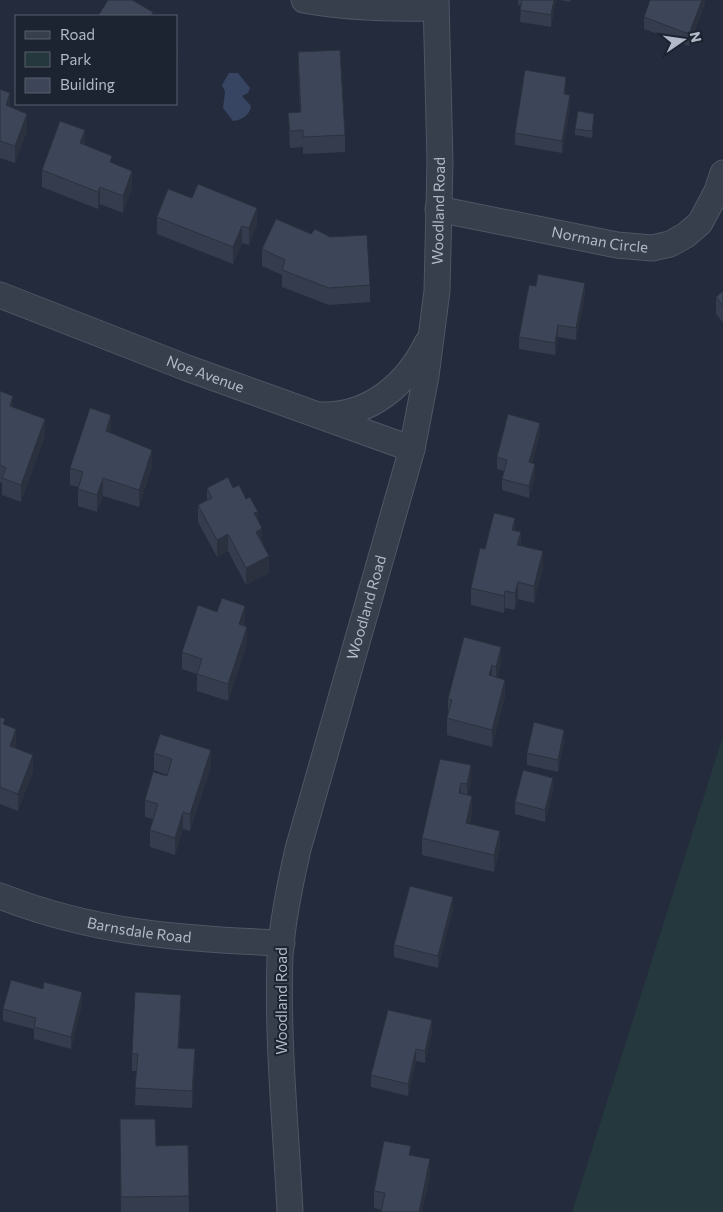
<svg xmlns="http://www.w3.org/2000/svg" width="723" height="1212" font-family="Commissioner,sans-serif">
  <rect width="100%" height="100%" fill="#232b3c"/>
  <path fill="#25383d" d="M723,736V1212H572Z"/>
  <path fill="#374563" d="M229,73H238L250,88L248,93L242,96L251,106C250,115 242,120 233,121L223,108L225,92L222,85Z"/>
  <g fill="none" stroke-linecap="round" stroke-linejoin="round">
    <g stroke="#4f5664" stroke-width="27">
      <g id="street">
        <path d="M304,0C347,8 392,9 436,8"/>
        <path id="s1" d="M438,209L617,245L652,248L670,244L686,235L700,223L717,191L723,173"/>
        <path id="s2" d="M0,295L187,368L412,449"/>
        <path d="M322,415C370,416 407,384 427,343"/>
        <path id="s3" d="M0,896C94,933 181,939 282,943"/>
        <path id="s4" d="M290,1212C286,1128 277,1042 280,957C282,921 290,884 298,849L412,449L426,376L437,291L440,162L436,0"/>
      </g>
    </g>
    <use href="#street" stroke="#373e4c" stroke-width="25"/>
  </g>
  <path fill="#343c4d" d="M518,0H556L551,27L520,22L521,5H518Z
    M560,0H570V2Z
    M705,0V3L689,46L644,29V17Z
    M298,52L345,135V152L303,154V147L290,148L288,113L300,112L298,70Z
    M0,89L10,107L27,131L15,163L0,158Z
    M566,89L565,95L570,107L562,153L515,145V133Z
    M594,120L592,138L575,135V129Z
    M85,145L112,163L132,188L123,213L100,204L98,209L42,187V170Z
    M157,217L257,225L249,245L242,243L233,264L157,234Z
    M262,249L370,285V302L329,305L282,287V275L262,266Z
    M723,291V323L716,314V297Z
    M585,294L576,340L558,337L555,355L519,349V337Z
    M0,391L13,407L45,436L21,502L2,495V483L0,482Z
    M111,432V433L152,467L139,507L103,496L97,512L78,506V487L70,485V468Z
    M540,434L532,463L535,476L529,498L502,490V479L504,471L497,469V457Z
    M207,488H233L258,519L269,573L246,585L228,551L217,557L198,522V505L207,500Z
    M515,530L521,546L543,568L534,603L518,599L515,610L505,608L504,613L471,605V588L485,549Z
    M245,623L244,626L247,644L228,701L197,691V674L182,669V652Z
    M464,637L501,664L497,678L505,697L492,747L447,735V718L448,713V699Z
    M0,717L16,746V748L33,772L18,811L0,804Z
    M564,741L558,772L527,765V753Z
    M154,753L211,767L190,831L183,829L175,855L150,847V830L153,819L145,817V800L167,776V775L154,770Z
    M440,759L471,782L468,795L472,813L470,824L500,848L494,872L422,855V838Z
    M553,789L545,822L515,814V802Z
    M453,909L438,968L394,957V945Z
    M82,1004L71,1049L34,1039V1029L3,1021V1009Z
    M181,1012L179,1048L195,1066L192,1108L135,1105L136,1071H132V1054Z
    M432,1031L425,1063L416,1061L408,1096L371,1087V1075Z
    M120,1119L156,1146L188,1145L189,1212H121Z
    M411,1155L430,1176L422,1212H381V1210L374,1208V1191Z"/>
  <path fill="#2b313e" d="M554,0H556L551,27V15Z
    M702,0H705V3L689,46V34Z
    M178,48V60L176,63V51Z
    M566,77V89L564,106V94Z
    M10,93V110L6,105Z
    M570,95V107L562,153V141Z
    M27,114V131L15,163V146Z
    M85,130V147L80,143Z
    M132,171V188L123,213V196Z
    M100,187V204L98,209V192Z
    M257,208V225L249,245V228Z
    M242,226V243L233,264V247Z
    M585,283V294L576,340V328Z
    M558,325V337L555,355V343Z
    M13,396V413L10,406Z
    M111,415V432L106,448V431Z
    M45,419V436L21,502V485Z
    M540,423V434L529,474V462Z
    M152,450V467L139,507V490Z
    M535,464V476L529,498V486Z
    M103,478V496L97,512V495Z
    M258,512V529L254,513Z
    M515,518V535L512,530Z
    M262,528V545L256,532Z
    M521,532V549L517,545Z
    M228,534V551L217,557V540Z
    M543,551V568L534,603V586Z
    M269,556V573L246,585V568Z
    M518,582V599L515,610V593Z
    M505,591V608L504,613V596Z
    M245,606V623L239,641V624Z
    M247,627V644L228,701V684Z
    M501,647V664L496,684V667Z
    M492,665V682L489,675Z
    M505,680V697L492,747V730Z
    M16,729V746L10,763V746Z
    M564,730V741L558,772V760Z
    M211,750V767L190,831V814Z
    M33,755V772L18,811V794Z
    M471,765V782L467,801V784Z
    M553,778V789L545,822V810Z
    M461,783V800L459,793Z
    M472,796V813L466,840V823Z
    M183,812V829L175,855V838Z
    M500,831V848L494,872V855Z
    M453,897V909L438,968V956Z
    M82,992V1004L71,1049V1037Z
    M181,995V1012L178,1065V1048Z
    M432,1020V1031L425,1063V1051Z
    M195,1049V1066L192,1108V1091Z
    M416,1049V1061L408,1096V1084Z
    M430,1159V1176L422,1212H419Z"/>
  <path fill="#3d4659" stroke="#2b313e" d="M108,0H132L153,12L151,16H98Z
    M522,0H554L551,15L520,10Z
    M650,0H702L689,34L644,17Z
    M340,50L345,135L303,137V130L290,131L288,113L301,112L298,52Z
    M525,70L566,77L564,94L570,95L562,141L515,133Z
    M0,89L10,93L6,105L27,114L15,146L0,141Z
    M578,111L594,114L592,131L575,129Z
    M60,121L85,130L80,143L112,156L110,162L132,171L123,196L100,187L98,192L42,170Z
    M198,184L257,208L249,228L242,226L233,247L157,217L168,189L192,198Z
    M276,219L311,234L315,229L330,237L367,235L370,285L329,288L282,270L285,260L262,249Z
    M538,274L585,283L576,328L558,325L555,343L519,337L529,285L536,286Z
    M723,291V306L716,297Z
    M0,391L13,396L10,406L45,419L21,485L2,478L6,468L0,465Z
    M90,408L111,415L106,431L152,450L139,490L103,478L97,495L78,489L83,472L70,468Z
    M508,414L540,423L529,462L535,464L529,486L502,479L507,460L497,457Z
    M228,477L233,488L239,485L246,499L250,497L258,512L254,513L262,528L256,532L269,556L246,568L228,534L217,540L198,505L212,498L207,488Z
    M494,513L515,518L512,530L521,532L517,545L543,551L534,586L518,582L515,593L505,591L504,596L471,588L480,548L485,549Z
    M222,598L245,606L239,624L247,627L228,684L197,674L202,659L182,652L198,605L217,612Z
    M464,637L501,647L496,667L492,665L489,675L505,680L492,730L447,718L452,700L448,699Z
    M0,717L5,719L3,724L16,729L10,746L33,755L18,794L0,787Z
    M534,722L564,730L558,760L527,753Z
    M160,734L211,750L190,814L183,812L175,838L150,830L158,804L145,800L153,772L167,776L172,759L154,753Z
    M440,759L471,765L467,784L461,783L459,793L472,796L466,823L500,831L494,855L422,838Z
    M523,770L553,778L545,810L515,802Z
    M410,886L453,897L438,956L394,945Z
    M11,980L43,989L44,982L82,992L71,1037L34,1027L36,1018L3,1009Z
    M135,992L181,995L178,1048L195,1049L192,1091L135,1088L138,1054H132Z
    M388,1010L432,1020L425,1051L416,1049L408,1084L371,1075Z
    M120,1119H155L156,1146L188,1145L189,1196L121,1197Z
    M384,1141L411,1146L409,1155L430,1159L419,1212H381L385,1193L374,1191Z"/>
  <g text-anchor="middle" stroke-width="4" stroke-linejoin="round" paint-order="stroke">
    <g font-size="15" fill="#b3b9c8" stroke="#1c2331">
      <text dy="5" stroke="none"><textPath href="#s4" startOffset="1021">Woodland Road</textPath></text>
      <text dy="5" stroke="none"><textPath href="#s1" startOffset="165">Norman Circle</textPath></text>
      <text dy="5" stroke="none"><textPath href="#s2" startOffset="220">Noe Avenue</textPath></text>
      <text dy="5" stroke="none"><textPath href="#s4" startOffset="616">Woodland Road</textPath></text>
      <text dy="5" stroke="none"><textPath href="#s3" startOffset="144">Barnsdale Road</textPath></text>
      <text transform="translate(282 1001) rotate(-90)" y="5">Woodland Road</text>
    </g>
  </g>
  <rect x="15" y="15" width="162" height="90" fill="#1c2331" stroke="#585f6d"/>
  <rect x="25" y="31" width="25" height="8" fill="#373e4c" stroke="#585f6d"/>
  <text x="60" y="40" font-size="15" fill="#b3b9c8">Road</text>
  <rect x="25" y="52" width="25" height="15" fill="#25383d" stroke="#585f6d"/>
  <text x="60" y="65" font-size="15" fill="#b3b9c8">Park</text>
  <rect x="25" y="78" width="25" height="15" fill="#3d4659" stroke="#585f6d"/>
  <text x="60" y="90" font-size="15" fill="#b3b9c8">Building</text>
  <g transform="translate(683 40) rotate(77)" stroke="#1c2331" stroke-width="4" paint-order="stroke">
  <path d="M0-4L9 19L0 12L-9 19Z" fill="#b3b9c8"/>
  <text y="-8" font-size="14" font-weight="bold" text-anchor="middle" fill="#b3b9c8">N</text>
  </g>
</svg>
